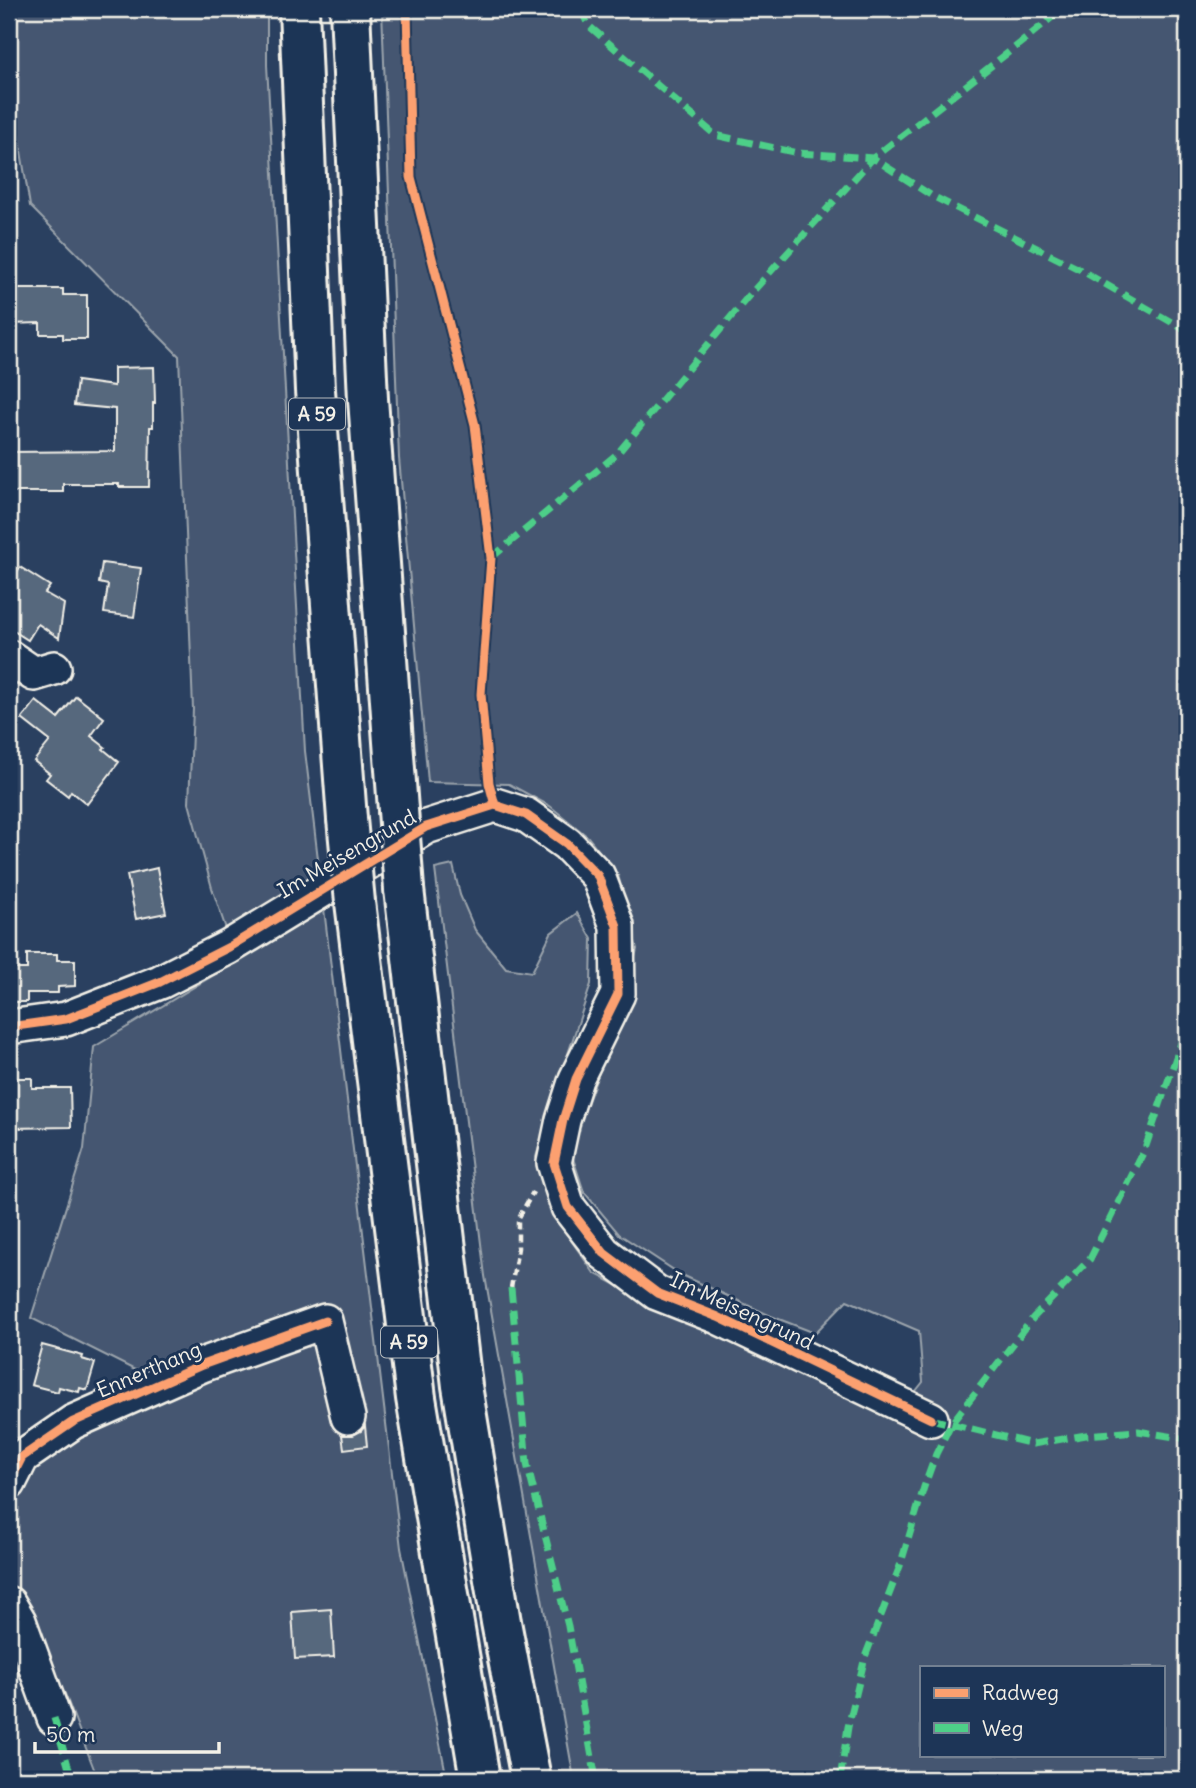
<svg xmlns="http://www.w3.org/2000/svg" width="1196" height="1788" font-family="Delius,sans-serif">
  <rect width="100%" height="100%" fill="#2a4060"/>
  <filter id="ink" filterUnits="userSpaceOnUse"><feTurbulence type="fractalNoise" baseFrequency=".0143" numOctaves="2"/><feDisplacementMap in="SourceGraphic" scale="14" xChannelSelector="R" yChannelSelector="G"/><feConvolveMatrix kernelMatrix="1 2 1 2 8 2 1 2 1" color-interpolation-filters="sRGB"/></filter>
  <g filter="url(#ink)">
    <path fill="#445771" stroke="#9ca4ac" stroke-width="2" fill-rule="evenodd" d="M9,9H267V65L305,751L401,1548L447,1779H35L96,1774L65,1694L9,1595V1517L30,1466L94,1424L169,1387L31,1318L84,1149L94,1047L237,961L212,888L189,803L193,709L179,356L30,206L9,78Z
      M382,9H1187V1779H574L485,1276L435,869L453,865L460,895L475,930L506,968L532,972L551,933L577,913L592,939L591,984L564,1066L536,1157L559,1223L594,1273L669,1313L781,1361L895,1417L923,1382L919,1331L847,1300L815,1333L771,1316L680,1274L619,1234L584,1192L570,1149L624,1006L637,949L618,875L588,837L550,806L509,784L428,782L399,458ZM921,1667H1163V1755H921Z"/>
    <path fill="#56677d" stroke="#f4f1e8" stroke-width="2" d="M9,289H63V295H87V339H63V334H40V323L9,324Z
      M154,367L155,403H153V427H150L149,487H119V484H63V492H9V452L115,451V409L74,405L77,381L114,386V368Z
      M102,563L141,568L134,617L104,613L108,585L99,583Z
      M20,567L50,586L45,593L64,604L59,638L38,624L28,640L9,628V585Z
      M76,696L104,718L91,736L105,747L103,749L119,762L87,804L71,791L68,796L46,779L50,774L34,761L50,741L22,719L36,701L58,718Z
      M157,868L166,913L136,919L127,875Z
      M27,954H57V960H75V986L58,987V993H27V1002H9V969H27Z
      M9,1078H32V1088H70L71,1127L9,1128Z
      M42,1345L83,1356L82,1359L95,1363L87,1390L80,1388L79,1392L59,1387L58,1392L31,1385Z
      M365,1426L367,1446L344,1449L342,1435H353L361,1431Z
      M331,1609L334,1657L295,1659L292,1612Z"/>
    <g fill="none" stroke-linecap="round" stroke-linejoin="round">
      <g stroke="#f4f1e8" stroke-width="38">
        <path id="minor" d="M9,657L34,674L54,668
          M9,1027L66,1019L160,982L229,947L426,827L495,805L526,815L567,844L598,876L617,926L618,994L576,1079L563,1120L554,1163L568,1207L604,1253L657,1293L718,1317L931,1419
          M9,1483L22,1457L73,1422L202,1365L325,1321L348,1417
          M9,1604L19,1621L54,1718"/>
      </g>
      <g stroke="#f4f1e8" stroke-width="44">
        <path id="highway" d="M299,9L315,390L347,819
          M350,9L368,399L398,810
          M404,889L462,1386L501,1622L531,1779
          M355,902L416,1398L480,1779"/>
      </g>
      <path stroke="#f4f1e8" stroke-width="4.5" stroke-dasharray="7 5" stroke-linecap="butt" d="M511,1288L518,1248V1219L533,1192"/>
      <use href="#minor" stroke="#1d3557" stroke-width="33"/>
      <use href="#highway" stroke="#1d3557" stroke-width="38"/>
      <g stroke="#f4f1e8" stroke-width="44" stroke-linecap="butt">
        <path id="highway-bridge" d="M398,810L404,889
          M347,819L355,902"/>
      </g>
      <use href="#highway-bridge" stroke="#1d3557" stroke-width="38"/>
      <path stroke="#4dcf88" stroke-width="7" stroke-dasharray="14 7" stroke-linecap="butt" d="M581,9L588,25L715,135L798,153L873,158L1023,41L1062,9
        M491,558L617,454L746,299L873,158L932,196L1077,268L1187,331
        M511,1288L527,1464L568,1626L596,1779
        M931,1419L1033,1444L1086,1435L1138,1431L1187,1439
        M54,1718L72,1779
        M840,1779L848,1727L865,1657L900,1566L924,1487L936,1454L951,1424L1033,1318L1090,1259L1145,1149L1187,1025"/>
      <g stroke="#1d3557" stroke-width="13">
        <path id="cycleway" d="M407,9L411,177L475,425L491,558L481,694L489,783L495,805
          M9,1027L66,1019L160,982L229,947L426,827L495,805L526,815L567,844L598,876L617,926L618,994L576,1079L563,1120L554,1163L568,1207L604,1253L657,1293L718,1317L931,1419
          M9,1483L22,1457L73,1422L202,1365L325,1321"/>
      </g>
      <use href="#cycleway" stroke="#fca06f" stroke-width="9"/>
    </g>
  </g>
  <g text-anchor="middle" stroke-width="6" stroke-linejoin="round" paint-order="stroke">
    <g fill="#1d3557" stroke="#b4b9bc" stroke-width="2">
      <rect x="289" y="398.5" width="56" height="31" rx="5"/>
      <rect x="381" y="1326.5" width="56" height="31" rx="5"/>
    </g>
    <g font-size="19" font-weight="bold" fill="#f4f1e8">
      <text x="317" y="421">A 59</text>
      <text x="409" y="1349">A 59</text>
    </g>
    <g font-size="21" fill="#f4f1e8" stroke="#1d3557">
      <text transform="translate(347 854) rotate(-30)" y="7">Im Meisengrund</text>
      <text transform="translate(742 1311) rotate(25)" y="7">Im Meisengrund</text>
      <text transform="translate(149 1370) rotate(-23)" y="7">Ennerthang</text>
    </g>
  </g>
  <rect width="1196" height="1788" fill="none" stroke="#1d3557" stroke-width="35"/>
  <rect x="18" y="18" width="1161" height="1753" fill="none" stroke="#f4f1e8" stroke-width="2.5" filter="url(#ink)"/>
  <rect x="920" y="1666" width="245" height="91" fill="#1d3557" stroke="#738091" stroke-width="2"/>
  <rect x="934" y="1688" width="35" height="10" fill="#fca06f" stroke="#738091" stroke-width="2"/>
  <text x="982" y="1700" font-size="21" fill="#f4f1e8">Radweg</text>
  <rect x="934" y="1723" width="35" height="10" fill="#4dcf88" stroke="#738091" stroke-width="2"/>
  <text x="982" y="1736" font-size="21" fill="#f4f1e8">Weg</text>
  <path d="M35 1742v10h184v-10" fill="none" stroke="#f4f1e8" stroke-width="3.5"/>
  <text x="46" y="1742" font-size="21" fill="#f4f1e8" stroke="#1d3557" stroke-width="5" paint-order="stroke">50 m</text>
</svg>
